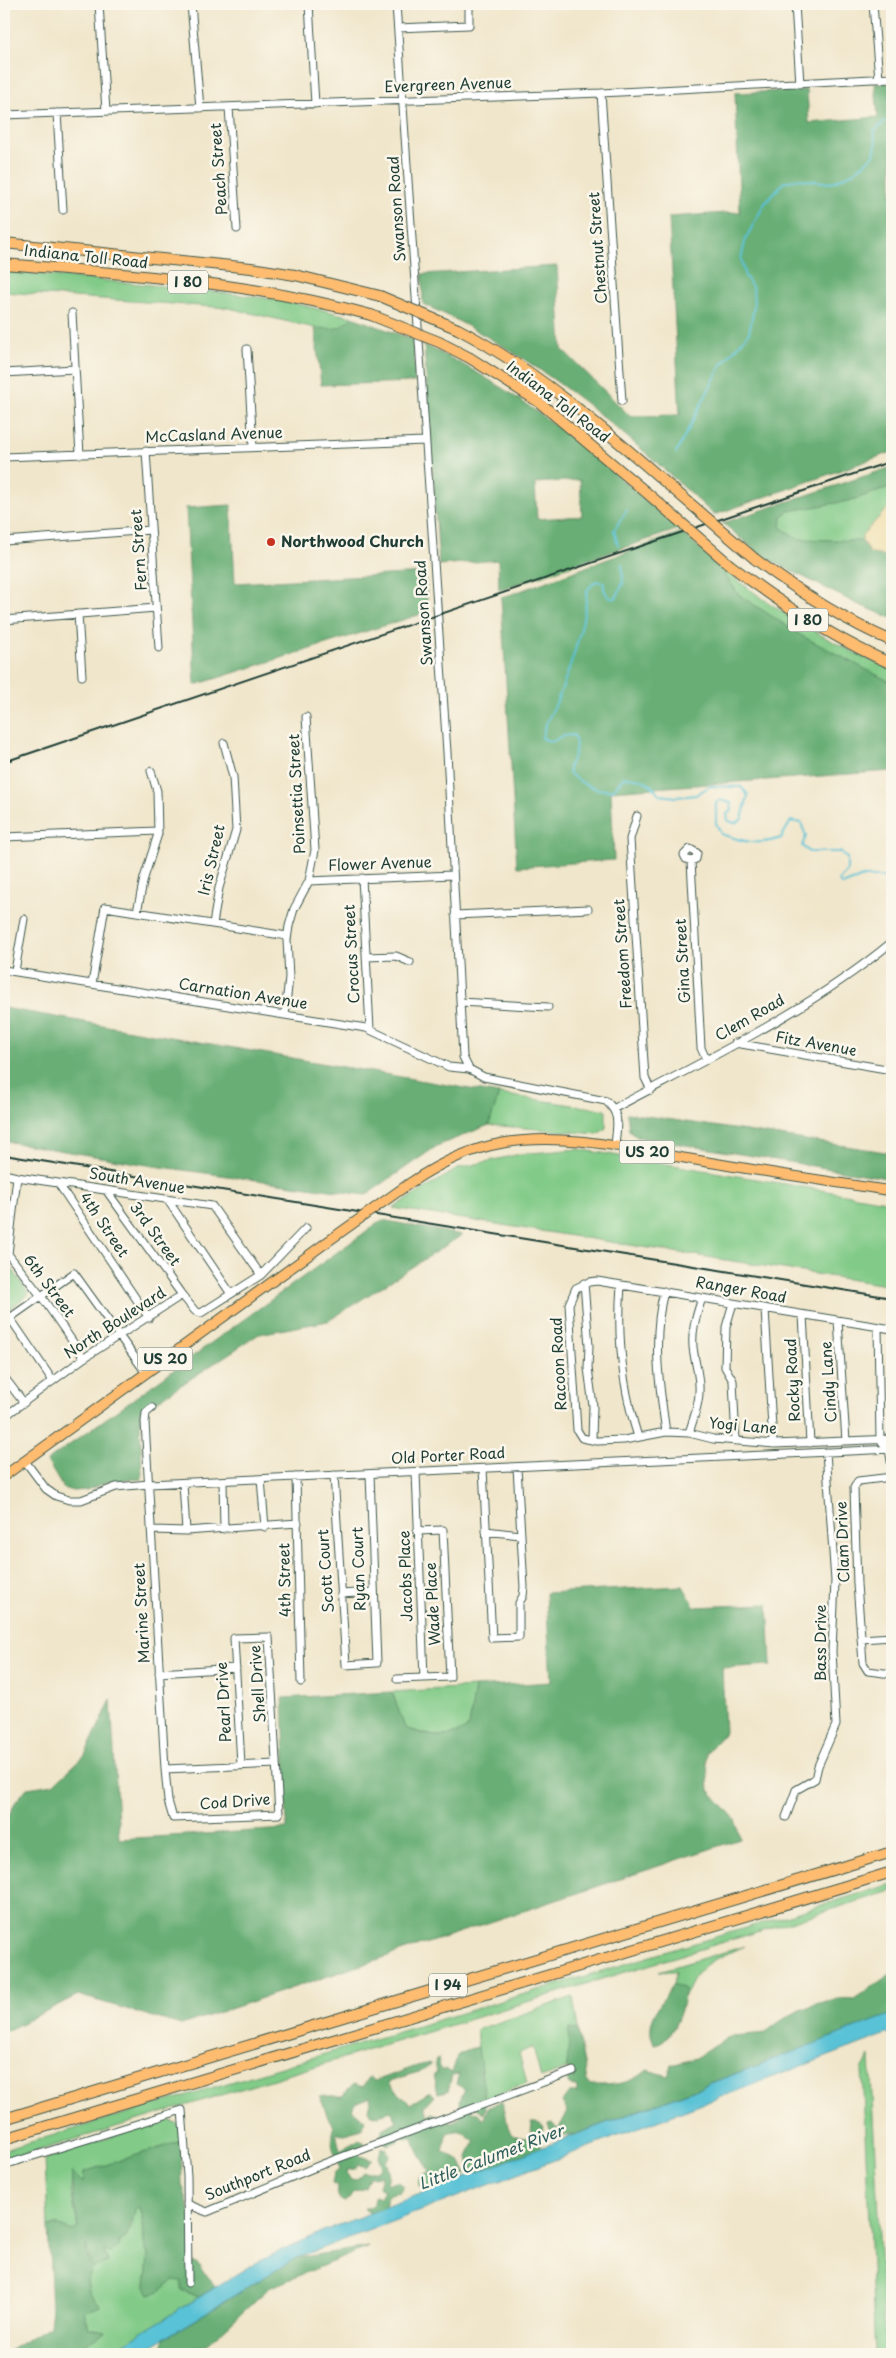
<svg xmlns="http://www.w3.org/2000/svg" width="896" height="2358" font-family="'Playpen Sans',sans-serif">
  <rect width="100%" height="100%" fill="#fbf7ec"/>
  <filter id="ink" filterUnits="userSpaceOnUse"><feTurbulence type="fractalNoise" baseFrequency=".02" numOctaves="2"/><feDisplacementMap in="SourceGraphic" scale="10" xChannelSelector="R" yChannelSelector="G"/><feConvolveMatrix kernelMatrix="1 2 1 2 8 2 1 2 1" color-interpolation-filters="sRGB"/></filter>
  <filter id="wash" filterUnits="userSpaceOnUse"><feTurbulence type="fractalNoise" baseFrequency=".0096" numOctaves="4" result="noise"/><feDisplacementMap in="SourceGraphic" scale="20" xChannelSelector="R" yChannelSelector="G"/><feGaussianBlur stdDeviation="1.12" result="paint"/><feColorMatrix in="noise" values="0 0 0 0 0 0 0 0 0 0 0 0 0 0 0 0 0 1.4 0 .05"/><feComposite in="paint" operator="in"/></filter>
  <g filter="url(#wash)">
    <rect width="100%" height="100%" fill="#f0e6cb"/>
    <path fill="#81ca87" stroke="#50845e" d="M4,271L193,289L280,300L352,317L344,327L332,329L315,328L229,308L4,292Z
      M892,487V504L862,535V541L799,539L781,528L782,516L788,511L848,501Z
      M718,565C774,610 826,641 892,670V683L802,636L739,595Z
      M499,1094L606,1110V1128L598,1134L489,1125Z
      M578,1149L892,1202V1286L393,1208L459,1168L520,1154Z
      M4,1260L7,1261L29,1294L4,1313Z
      M475,1687L469,1728C446,1741 430,1736 405,1728L392,1692Z
      M892,1884V1891L4,2161V2150Z
      M745,1946C712,1961 699,1961 684,1998V1989L674,1984L676,1971H659Z
      M573,1997L578,2030L569,2029V2055L566,2069L541,2078L533,2047L519,2053L527,2083L483,2100L485,2091L482,2084L476,2030Z
      M870,2056L885,2354H875L862,2069Z
      M165,2119L179,2124L181,2141L84,2172L83,2184L72,2173L71,2191L78,2228L73,2231L59,2226L48,2227L45,2159Z
      M138,2206L143,2216L144,2244L148,2255L146,2287L150,2294L159,2291L173,2280L182,2281L181,2290L199,2297L107,2354H81L87,2342L105,2331L89,2328L84,2311L100,2305L89,2292L87,2280L91,2272L86,2252L87,2242L92,2268L108,2262L104,2251C113,2245 125,2238 130,2229C135,2222 131,2212 138,2206Z"/>
    <path fill="#68ae74" stroke="#447654" fill-rule="evenodd" d="M892,83V452L714,515C622,429 538,356 423,304L422,274L557,266L562,349L630,416L680,415L669,217L740,212L735,93L807,90L809,123L878,117L875,84Z
      M352,317L414,340L415,382L321,385L315,328C333,329 340,331 352,317Z
      M424,345C521,389 599,460 679,529L499,590L498,560L439,565ZM580,480L582,516L537,519L535,483Z
      M892,467V487L848,501L788,511L782,516L781,528L799,539L862,541L870,553L892,558V618L857,604L760,555L723,523Z
      M231,505L235,583L425,573L428,612L195,685L186,508Z
      M682,532L718,565L739,595L802,636L892,683V771L611,791L614,860L517,867L501,598Z
      M4,1008L499,1094L489,1125L437,1146L366,1195L154,1166L4,1141Z
      M627,1113L892,1153V1179L637,1137L629,1130Z
      M382,1220L462,1235L328,1321L259,1334L140,1412L142,1479L110,1481L86,1490L73,1491L63,1488L47,1461Z
      M683,1586L695,1607L768,1604L771,1665L722,1668L725,1732L706,1753L709,1790L735,1819L740,1839L181,2025L78,1995L4,2032V1826L16,1801L27,1788L54,1784L85,1755L111,1700L119,1839L287,1829L283,1698L392,1692L405,1728C429,1736 446,1742 469,1727L475,1687L551,1682L546,1593Z
      M892,1973V2014L574,2135L560,2136L554,2139L548,2124L552,2123L558,2130L568,2111L562,2102L569,2093H577V2088L568,2083C566,2065 569,2047 569,2029L578,2030L587,2081L591,2085C611,2085 632,2085 647,2070L668,2076L672,2065L696,2058L706,2050L733,2036L766,2033C784,2014 828,1995 854,1999Z
      M674,1984L684,1989C685,2005 673,2043 654,2044C643,2022 662,2001 674,1984Z
      M478,2047L486,2108L483,2113L473,2106L472,2111L478,2113L483,2119L488,2108L501,2101C511,2117 500,2138 528,2138L531,2134L532,2122H536L544,2127L540,2148L478,2172L471,2171L468,2157L475,2141C462,2134 466,2127 448,2133L443,2151L461,2162L466,2173L461,2175L460,2179L451,2182H441V2186C432,2190 428,2189 419,2186V2178L429,2171C425,2161 413,2145 413,2137L405,2139L399,2133L398,2141L387,2145L380,2136L383,2129L397,2121L391,2111L374,2116L368,2110L371,2097L355,2103L352,2109L366,2121L362,2129L344,2134L336,2133L340,2151L358,2140L364,2142V2146L357,2149L360,2156L372,2160L365,2167L358,2164L355,2169L347,2170L346,2173L351,2180L357,2179L363,2172H377L382,2167L379,2158L381,2148H385L390,2155L386,2161L389,2171L387,2184L398,2182L404,2186L400,2192L390,2194L387,2198V2203L379,2220L363,2208H370L374,2204L375,2196L380,2197L384,2190L378,2187L381,2176L369,2177L365,2188L356,2191L345,2202C337,2200 337,2194 338,2186L332,2183L334,2174L340,2169C335,2154 328,2141 334,2126C325,2118 326,2105 319,2096H342L354,2084L363,2087L369,2077L375,2081L417,2066L430,2063L431,2064L419,2072L390,2081V2084L410,2104L430,2092L434,2096L425,2106L428,2115L433,2112L437,2117L451,2123L461,2117L460,2100L465,2089L456,2084L459,2074L452,2075L448,2091L438,2093L434,2075L437,2073L435,2060L438,2058L441,2071L445,2069L452,2073L458,2055L469,2049Z
      M181,2141L182,2184L195,2229L190,2262L198,2265L215,2287L199,2297L181,2290L182,2281L173,2280L159,2291L150,2294L146,2287L148,2255L144,2244L143,2216L138,2206L135,2209L127,2237L119,2241L120,2247L111,2253L104,2251L108,2262L92,2268L86,2245V2252L91,2272L87,2280L89,2292L100,2305L84,2312L89,2328L106,2331L87,2342L81,2353L95,2352L96,2354H4L50,2326L52,2307L48,2227L58,2226L73,2231L78,2228C76,2209 71,2192 72,2172L83,2183L84,2172Z
      M368,2247L269,2288L208,2344L180,2354H155L161,2350L165,2338L296,2258Z"/>
    <path fill="#eeda9e" stroke="#868c69" d="M892,504V558L870,553L862,541V535Z"/>
    <path fill="#5ac2d6" stroke="#3c8085" d="M892,2014V2032L296,2258L138,2354H107L253,2264L323,2231Z"/>
    <g fill="none" stroke-linecap="round" stroke-linejoin="round">
      <path stroke="#5ac2d6" stroke-width="2" d="M676,453L721,366L749,333L754,307L753,288L745,276L741,259L746,238L765,203L784,182L799,179L831,183L854,172L874,155L876,144L874,132L884,122L892,121
        M618,545L614,530L627,510
        M622,564L623,583L616,598H609L604,590V583L596,581L587,590C586,621 570,668 558,699C552,714 545,720 542,738L552,742L562,736L574,735C578,746 575,756 569,765V773C582,785 596,791 613,790L624,777C641,777 649,781 660,795L676,797L696,795L710,786L741,787L748,795L742,819L735,823L728,821L727,814L732,810L731,803L720,800L716,803V823L721,834C745,842 757,846 781,838L791,821L801,823L806,836L802,846L809,852H840L847,858V870L839,881L842,885L863,877H892"/>
    </g>
  </g>
  <g filter="url(#ink)">
    <g fill="none" stroke-linecap="round" stroke-linejoin="round">
      <g stroke="#3e564b" stroke-width="9">
        <path id="minor" d="M99,4L106,111
          M191,4L200,108
          M309,4L315,104
          M396,4L447,752L463,1057L469,1069L484,1077L606,1101C622,1115 616,1127 615,1147
          M795,4L800,84
          M873,4L879,79
          M398,28L469,25V4
          M601,93L622,401
          M229,107L237,229
          M57,113L63,210
          M4,115L601,93L892,78
          M72,313L80,455
          M247,349L253,447
          M4,373L75,369
          M146,451L159,648
          M4,457L425,441
          M4,541L151,530
          M78,614L82,676
          M4,620L156,608
          M637,816L630,839L645,1078L651,1090
          M4,837L158,831
          M691,861L696,859L697,853L690,849L684,855L686,859L691,861L701,1048L706,1059
          M362,878L370,1029
          M309,881L453,875
          M137,912L144,878L158,834L157,791L151,771
          M455,915L588,909
          M213,924L219,888L236,830L233,777L224,743
          M366,957L396,956L410,962
          M4,970L366,1028L449,1067L469,1069
          M15,971L24,919
          M92,984L105,907L287,936
          M460,1002L548,1007
          M285,1015L289,977L287,940L289,926L294,909L309,881L315,850L306,717
          M735,1043L892,1070
          M615,1108C709,1058 810,1010 892,942
          M4,1174L17,1177L8,1254
          M17,1177L58,1183L149,1318
          M58,1183L212,1206L261,1275
          M106,1190L182,1295
          M167,1199L231,1294
          M8,1254L41,1296L84,1358
          M584,1283L589,1346L588,1368L593,1406L592,1440
          M621,1285C617,1337 622,1387 638,1437
          M664,1291C652,1339 659,1384 666,1432
          M733,1303L726,1327L725,1367L733,1381L736,1441
          M765,1309L773,1444
          M803,1315L810,1443
          M10,1318L53,1381
          M838,1321L846,1441
          M4,1322L74,1273L146,1373
          M878,1327L880,1440L889,1449L892,1467
          M892,1329L597,1281L589,1282L576,1288L569,1304L577,1430L582,1438L597,1441L624,1440L666,1432L689,1433L713,1439L775,1444L892,1439
          M4,1377L24,1403
          M152,1408L146,1413L145,1422L165,1769L168,1801L173,1818L279,1814L269,1637L234,1638L241,1765
          M4,1417L84,1358L182,1295L195,1311L201,1313L261,1275L306,1228
          M689,1433C693,1420 699,1405 699,1392C700,1378 696,1367 694,1354C690,1334 696,1316 702,1298
          M25,1461L46,1489L56,1496L69,1500H81L116,1487L149,1484L892,1449
          M483,1469L492,1638L519,1637V1603L523,1596L524,1587L517,1467
          M416,1472L424,1678
          M334,1475L346,1665L377,1663L370,1474
          M296,1477L301,1682
          M892,1477L858,1481L854,1488L857,1584L863,1663L868,1671L892,1674
          M261,1479L265,1527
          M223,1481L224,1529
          M183,1483L186,1531
          M152,1530L186,1531L298,1523
          M486,1531L520,1535
          M341,1594L374,1592
          M861,1639L892,1637
          M159,1673L236,1668
          M397,1679L450,1677L443,1530L417,1531
          M165,1769L276,1764
          M786,1817L796,1790L815,1779L818,1766L836,1725L832,1651L835,1581L826,1452
          M4,2165L182,2110L187,2176L188,2283
          M187,2204L207,2212L323,2164L573,2071"/>
      </g>
      <g stroke="#3e564b" stroke-width="11">
        <path id="major" d="M410,1183C438,1164 468,1149 503,1143C565,1132 629,1149 690,1159C758,1171 825,1181 892,1191
          M4,1476L327,1242"/>
      </g>
      <g stroke="#3e564b" stroke-width="12">
        <path id="highway" d="M4,243L251,268L295,275L380,296
          M4,264C127,274 251,282 371,315
          M458,329C538,371 604,429 672,488
          M470,358L539,402L647,493
          M755,559C798,591 843,620 892,641
          M730,565C781,604 833,638 892,664
          M4,2119L892,1852
          M4,2139L892,1872"/>
      </g>
      <use href="#minor" stroke="#fff" stroke-width="7"/>
      <use href="#major" stroke="#fdbc70" stroke-width="9"/>
      <use href="#highway" stroke="#fdbc70" stroke-width="10"/>
      <path stroke="#1f3d34" stroke-width="2" d="M4,762L892,461
        M4,1155L892,1298"/>
      <g stroke="#3e564b" stroke-width="11" stroke-linecap="butt">
        <path id="major-bridge" d="M327,1242L410,1183"/>
      </g>
      <g stroke="#3e564b" stroke-width="12" stroke-linecap="butt">
        <path id="highway-bridge" d="M380,296L458,329
          M371,315L439,342L470,358
          M672,488L755,559
          M647,493L730,565"/>
      </g>
      <use href="#major-bridge" stroke="#fdbc70" stroke-width="9"/>
      <use href="#highway-bridge" stroke="#fdbc70" stroke-width="10"/>
    </g>
  </g>
  <circle fill="#c8321e" stroke="#fbf7ec" stroke-width="2" cx="271" cy="542" r="5"/>
  <g text-anchor="middle" stroke-width="5" stroke-linejoin="round" paint-order="stroke">
    <g fill="#fbf7ec" stroke="#61756b" stroke-width="1">
      <rect x="168" y="270.5" width="40" height="23" rx="4"/>
      <rect x="788" y="608.5" width="40" height="23" rx="4"/>
      <rect x="619.5" y="1140.5" width="55" height="23" rx="4"/>
      <rect x="137.5" y="1347.5" width="55" height="23" rx="4"/>
      <rect x="429" y="1973.5" width="38" height="23" rx="4"/>
    </g>
    <g font-size="14" font-weight="bold" fill="#1f3d34">
      <text x="188" y="287">I 80</text>
      <text x="808" y="625">I 80</text>
      <text x="647" y="1157">US 20</text>
      <text x="165" y="1364">US 20</text>
      <text x="448" y="1990">I 94</text>
    </g>
    <g font-size="15" fill="#1f3d34" stroke="#fbf7ec">
      <text transform="translate(448 85) rotate(-2)" y="5">Evergreen Avenue</text>
      <text transform="translate(219 169) rotate(-94)" y="5">Peach Street</text>
      <text transform="translate(397 209) rotate(-94)" y="5">Swanson Road</text>
      <text transform="translate(598 248) rotate(-94)" y="5">Chestnut Street</text>
      <text transform="translate(86 257) rotate(6)" y="5">Indiana Toll Road</text>
      <text transform="translate(558 402) rotate(37)" y="5">Indiana Toll Road</text>
      <text transform="translate(214 435) rotate(-2)" y="5">McCasland Avenue</text>
      <text transform="translate(139 550) rotate(-94)" y="5">Fern Street</text>
      <text transform="translate(424 613) rotate(-94)" y="5">Swanson Road</text>
      <text transform="translate(297 794) rotate(-93)" y="5">Poinsettia Street</text>
      <text transform="translate(212 860) rotate(-77)" y="5">Iris Street</text>
      <text transform="translate(380 864) rotate(-2)" y="5">Flower Avenue</text>
      <text transform="translate(352 954) rotate(-93)" y="5">Crocus Street</text>
      <text transform="translate(623 954) rotate(-94)" y="5">Freedom Street</text>
      <text transform="translate(683 961) rotate(-93)" y="5">Gina Street</text>
      <text transform="translate(243 994) rotate(9)" y="5">Carnation Avenue</text>
      <text transform="translate(750 1018) rotate(-30)" y="5">Clem Road</text>
      <text transform="translate(816 1044) rotate(10)" y="5">Fitz Avenue</text>
      <text transform="translate(137 1181) rotate(9)" y="5">South Avenue</text>
      <text transform="translate(104 1225) rotate(56)" y="5">4th Street</text>
      <text transform="translate(155 1234) rotate(54)" y="5">3rd Street</text>
      <text transform="translate(49 1286) rotate(53)" y="5">6th Street</text>
      <text transform="translate(741 1290) rotate(10)" y="5">Ranger Road</text>
      <text transform="translate(115 1323) rotate(-33)" y="5">North Boulevard</text>
      <text transform="translate(559 1364) rotate(-93)" y="5">Racoon Road</text>
      <text transform="translate(793 1380) rotate(-93)" y="5">Rocky Road</text>
      <text transform="translate(829 1382) rotate(-94)" y="5">Cindy Lane</text>
      <text transform="translate(743 1426) rotate(5)" y="5">Yogi Lane</text>
      <text transform="translate(448 1456) rotate(-3)" y="5">Old Porter Road</text>
      <text transform="translate(843 1542) rotate(-92)" y="5">Clam Drive</text>
      <text transform="translate(359 1569) rotate(-92)" y="5">Ryan Court</text>
      <text transform="translate(326 1571) rotate(-94)" y="5">Scott Court</text>
      <text transform="translate(406 1576) rotate(-92)" y="5">Jacobs Place</text>
      <text transform="translate(285 1580) rotate(-91)" y="5">4th Street</text>
      <text transform="translate(433 1604) rotate(-93)" y="5">Wade Place</text>
      <text transform="translate(142 1613) rotate(-93)" y="5">Marine Street</text>
      <text transform="translate(821 1643) rotate(-90)" y="5">Bass Drive</text>
      <text transform="translate(258 1684) rotate(-94)" y="5">Shell Drive</text>
      <text transform="translate(224 1702) rotate(-93)" y="5">Pearl Drive</text>
      <text transform="translate(235 1802) rotate(-4)" y="5">Cod Drive</text>
      <text transform="translate(258 2175) rotate(-22)" y="5">Southport Road</text>
    </g>
    <g font-size="15" font-weight="bold" fill="#1f3d34" stroke="#fbf7ec" text-anchor="start">
      <text x="281" y="547">Northwood Church</text>
    </g>
    <g font-size="16" font-style="italic" fill="#2e5e5c" stroke="#fbf7ec">
      <text transform="translate(491 2157) rotate(-21)" y="6">Little Calumet River</text>
    </g>
  </g>
  <rect width="896" height="2358" fill="none" stroke="#fbf7ec" stroke-width="20"/>
</svg>
